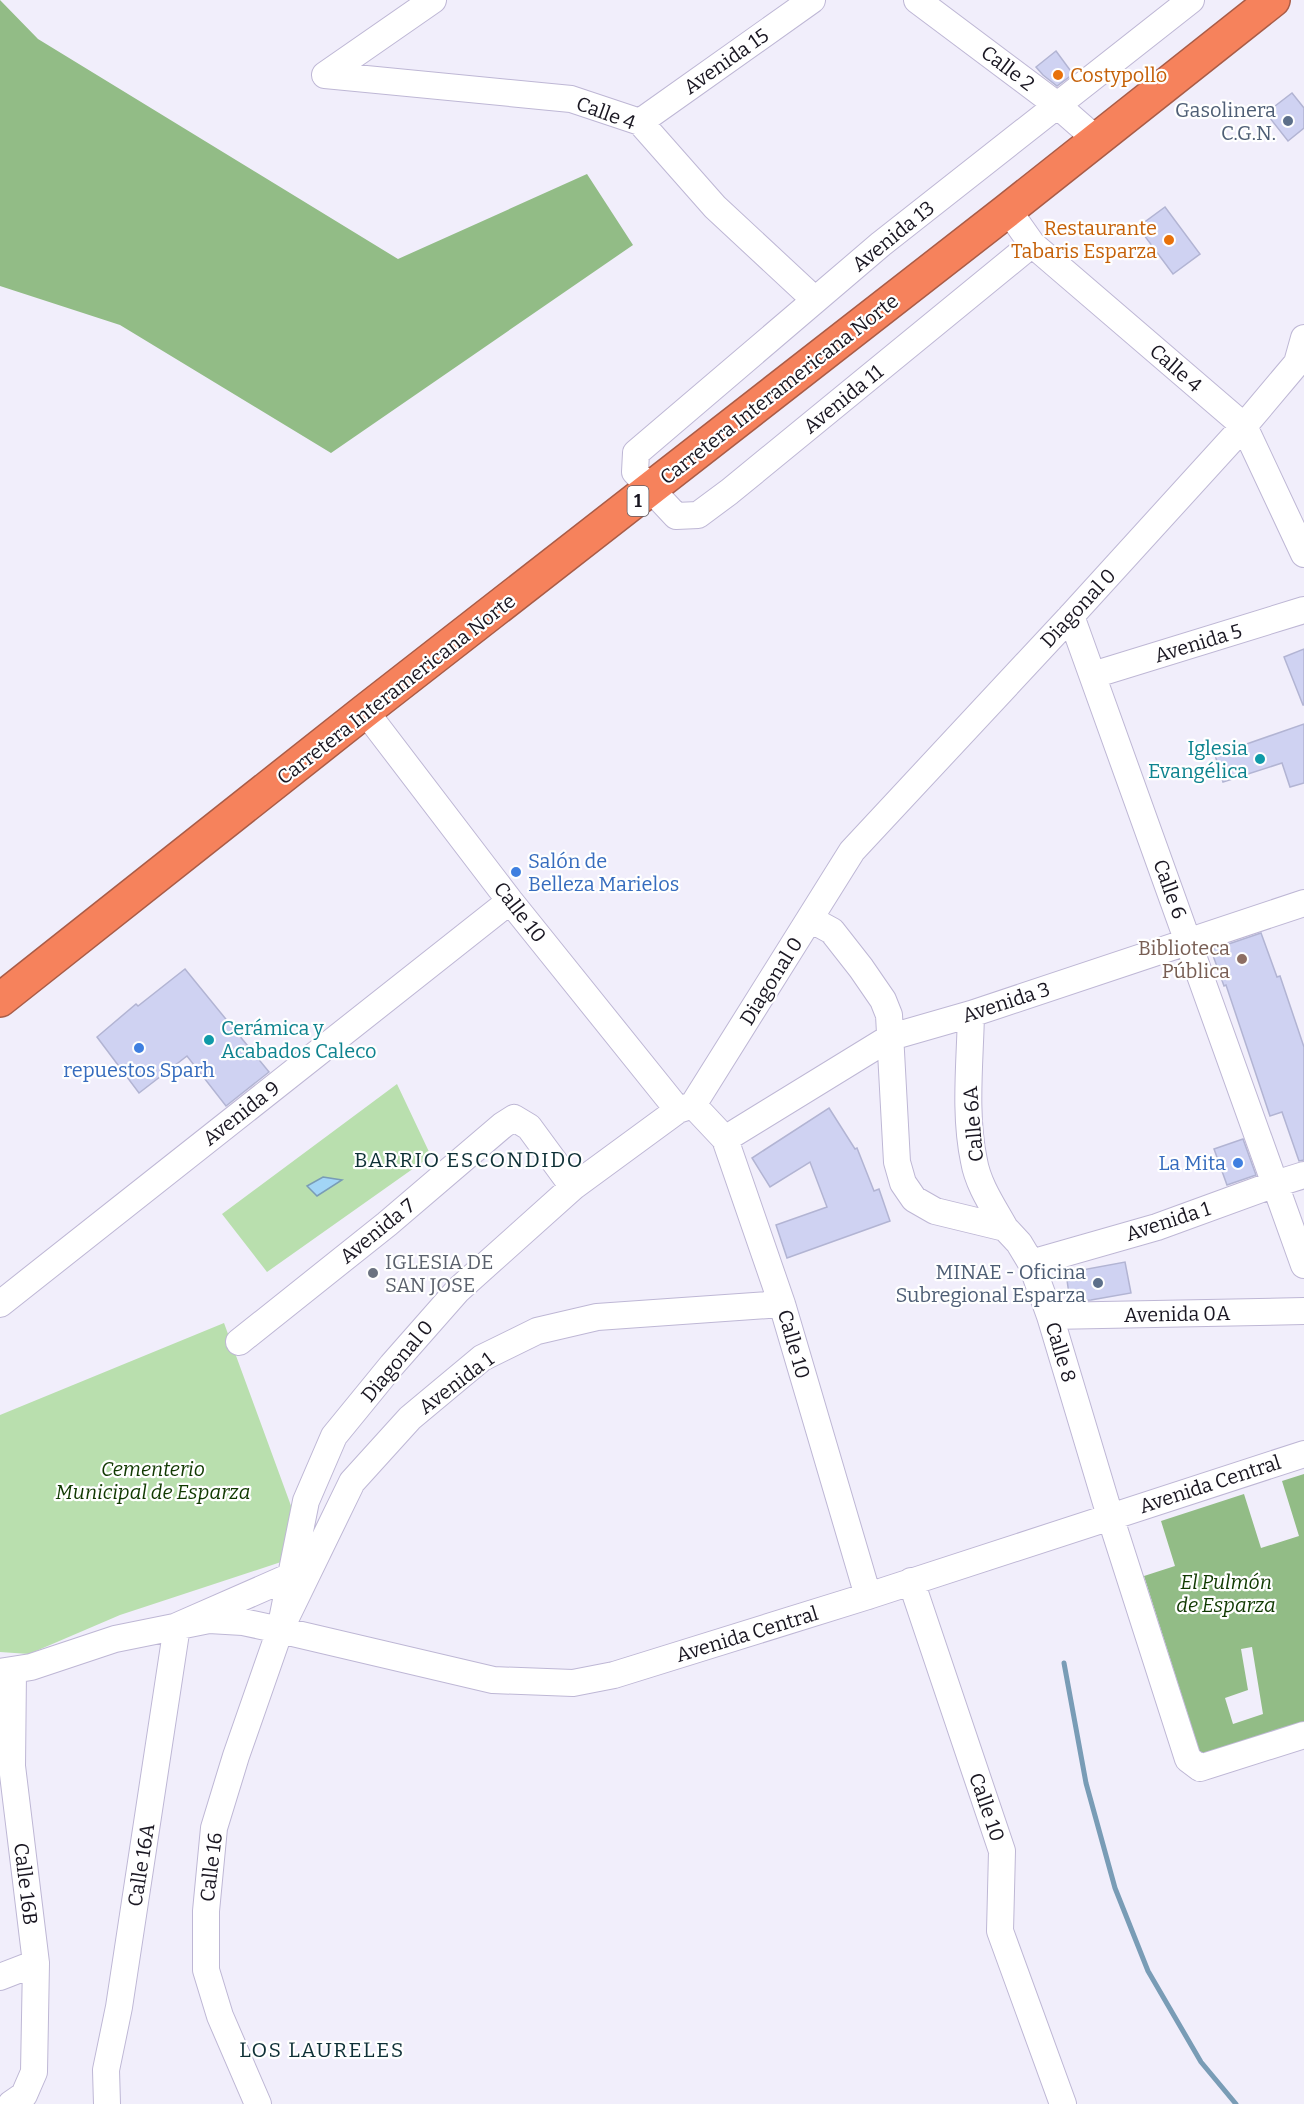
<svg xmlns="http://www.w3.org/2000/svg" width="1304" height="2104" font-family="Bitter,serif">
  <rect width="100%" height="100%" fill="#f1eefb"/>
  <path fill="#b9dfae" d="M397,1084L431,1156L267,1272L222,1214Z
    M224,1323L294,1514L284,1561L120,1615L29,1654L0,1652V1415Z"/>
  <path fill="#92bc86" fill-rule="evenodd" d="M0,0L38,39L398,259L587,174L633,245L331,453L120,325L0,286Z
    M1304,1474V1724L1201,1756L1144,1576L1175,1566L1161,1521L1244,1494L1261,1548L1299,1536L1282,1481ZM1252,1647L1263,1714L1233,1724L1225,1698L1248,1690L1241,1649Z"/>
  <path fill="#a2d5f6" stroke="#799cb6" stroke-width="1.5" d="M323,1177L342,1180L317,1196L307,1186Z"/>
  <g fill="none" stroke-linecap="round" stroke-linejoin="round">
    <path stroke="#799cb6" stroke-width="5" d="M1064,1663L1086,1783L1115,1888L1148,1971L1201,2062L1236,2104"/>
  </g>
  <path fill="#cfd2f2" stroke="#b2b4d3" stroke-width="1.5" d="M1056,51L1073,74L1057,86L1043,75L1036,67Z
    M1292,93L1304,108V128L1288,141L1266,113Z
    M1165,207L1200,254L1173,274L1138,227Z
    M1304,649V705H1303L1284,657Z
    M1304,724V783L1290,787L1282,763L1223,782L1215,755Z
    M1261,933L1277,977L1280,976L1304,1047V1160L1299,1161L1282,1112L1270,1116L1226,985L1224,986L1211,950Z
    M185,969L269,1072L226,1106L187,1056L139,1093L97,1037L136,1004L138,1006Z
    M829,1108L855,1149L857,1148L874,1191L879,1189L890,1221L787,1258L776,1225L827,1207L810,1162L770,1187L752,1158Z
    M1243,1139L1256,1175L1227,1185L1214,1149Z
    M1125,1262L1131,1293L1091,1300L1070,1301L1066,1273Z"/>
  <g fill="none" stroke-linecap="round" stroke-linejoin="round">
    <g stroke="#beb7d5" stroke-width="28">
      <path id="minor" d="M917,0L1057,105L1097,140
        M325,75L571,99L640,122L715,207L815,300
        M325,75L433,0
        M640,122L812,0
        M1008,210L1032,244L1244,426L1304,554
        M1032,244L729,492L698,515L676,516L635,472L636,453L881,244L1191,0
        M1071,616L1304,1265
        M1093,675L1304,610
        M365,711L510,901L678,1110
        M810,919L832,931L861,968L883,1000L889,1015L897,1162L903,1183L914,1199L935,1211L1005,1228L1019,1243L1031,1263L1050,1316L1110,1516L1188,1759L1200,1768L1304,1735
        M971,1014C970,1062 964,1114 974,1161C978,1185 994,1208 1005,1228
        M693,1105L725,1139L782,1304L868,1596
        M725,1139L891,1037L971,1014L1304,903
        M1031,1263L1157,1227L1275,1184L1304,1175
        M0,1304L510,901
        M1050,1316L1304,1311
        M239,1342L387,1224L503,1125L514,1118L529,1127L573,1187
        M911,1581L1002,1851L1000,1931L1063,2104
        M280,1630L306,1501L334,1436L392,1365L458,1290L573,1187L678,1110L693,1105L852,851L1071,616L1244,426L1297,363L1304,338
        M0,1672L31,1667L115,1639L209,1620L243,1622L280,1630L493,1680L573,1683L614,1675L868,1596L1304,1454
        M0,1977L36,1963
        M11,2104L24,2095L34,2072L36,1963L12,1766L13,1671
        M107,2104L106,2070L119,2007L177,1626L291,1576
        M258,2104L220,2016L206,1970V1911L214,1828L236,1756L280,1630L352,1482L410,1418L482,1358L537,1331L597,1317L782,1304"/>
    </g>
    <g stroke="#a95c47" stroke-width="36">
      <path id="highway" d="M0,1000L365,711L1008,210L1273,0"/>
    </g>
    <use href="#minor" stroke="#fff" stroke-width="26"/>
    <use href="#highway" stroke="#f6825c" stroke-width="33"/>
  </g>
  <g fill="#e8710a" stroke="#fff" stroke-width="2">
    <circle cx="1058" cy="75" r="6"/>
    <circle cx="1169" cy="240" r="6"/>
  </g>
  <g fill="#5c6f8a" stroke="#fff" stroke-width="2">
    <circle cx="1288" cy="121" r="6"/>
    <circle cx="1098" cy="1283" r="6"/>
  </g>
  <g fill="#0f9aa8" stroke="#fff" stroke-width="2">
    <circle cx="1260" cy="759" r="6"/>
    <circle cx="209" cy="1040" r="6"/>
  </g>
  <g fill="#3f7fe0" stroke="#fff" stroke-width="2">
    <circle cx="516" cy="872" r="6"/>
    <circle cx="139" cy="1048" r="6"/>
    <circle cx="1238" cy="1163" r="6"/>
  </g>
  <circle fill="#8d6e63" stroke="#fff" stroke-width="2" cx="1242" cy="959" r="6"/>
  <circle fill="#6b7280" stroke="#fff" stroke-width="2" cx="373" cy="1273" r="6"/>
  <g text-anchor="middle" stroke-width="4.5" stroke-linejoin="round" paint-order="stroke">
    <rect fill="#fff" stroke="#5e5c64" stroke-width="1.5" x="627.5" y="486" width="21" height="30" rx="4.5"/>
    <g font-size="18" font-weight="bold" fill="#191621">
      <text x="638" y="507">1</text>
    </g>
    <g font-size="20" fill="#191621" stroke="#fff">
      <text transform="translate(726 61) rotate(-35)" y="7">Avenida 15</text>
      <text transform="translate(1008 68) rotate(37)" y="7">Calle 2</text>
      <text transform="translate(606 113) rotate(20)" y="7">Calle 4</text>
      <text transform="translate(893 236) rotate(-39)" y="7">Avenida 13</text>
      <text transform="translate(1176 368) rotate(41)" y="7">Calle 4</text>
      <text transform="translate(779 389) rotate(-38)" y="7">Carretera Interamericana Norte</text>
      <text transform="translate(843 399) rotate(-39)" y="7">Avenida 11</text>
      <text transform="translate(1078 608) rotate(-47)" y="7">Diagonal 0</text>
      <text transform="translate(1198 643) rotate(-17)" y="7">Avenida 5</text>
      <text transform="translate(396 689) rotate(-38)" y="7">Carretera Interamericana Norte</text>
      <text transform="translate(1170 889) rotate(70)" y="7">Calle 6</text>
      <text transform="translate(520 912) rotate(52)" y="7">Calle 10</text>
      <text transform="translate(771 981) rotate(-58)" y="7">Diagonal 0</text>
      <text transform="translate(1006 1002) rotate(-18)" y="7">Avenida 3</text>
      <text transform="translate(241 1113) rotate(-38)" y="7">Avenida 9</text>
      <text transform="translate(973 1124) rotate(-95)" y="7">Calle 6A</text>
      <text transform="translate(1168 1221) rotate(-18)" y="7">Avenida 1</text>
      <text transform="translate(377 1231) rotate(-39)" y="7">Avenida 7</text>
      <text transform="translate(1177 1314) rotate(-1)" y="7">Avenida 0A</text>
      <text transform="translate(794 1344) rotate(74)" y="7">Calle 10</text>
      <text transform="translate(1061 1352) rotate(73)" y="7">Calle 8</text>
      <text transform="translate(397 1361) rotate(-50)" y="7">Diagonal 0</text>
      <text transform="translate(456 1383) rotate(-37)" y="7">Avenida 1</text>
      <text transform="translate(1210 1484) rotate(-18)" y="7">Avenida Central</text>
      <text transform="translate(747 1634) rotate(-17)" y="7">Avenida Central</text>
      <text transform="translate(987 1807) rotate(71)" y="7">Calle 10</text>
      <text transform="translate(141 1865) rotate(-81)" y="7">Calle 16A</text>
      <text transform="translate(211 1867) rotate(-83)" y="7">Calle 16</text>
      <text transform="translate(26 1884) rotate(83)" y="7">Calle 16B</text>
    </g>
    <g font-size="20" fill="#c56008" stroke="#fff" text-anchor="start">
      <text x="1070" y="82">Costypollo</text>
      <text x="1157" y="235" text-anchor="end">Restaurante<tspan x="1157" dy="23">Tabaris Esparza</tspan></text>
    </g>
    <g font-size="20" fill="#4e5e75" stroke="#fff" text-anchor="end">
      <text x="1276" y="117">Gasolinera<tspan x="1276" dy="23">C.G.N.</tspan></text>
      <text x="1086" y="1279">MINAE - Oficina<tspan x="1086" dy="23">Subregional Esparza</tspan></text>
    </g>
    <g font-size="20" fill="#0d838f" stroke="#fff" text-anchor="end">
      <text x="1248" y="755">Iglesia<tspan x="1248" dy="23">Evangélica</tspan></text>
      <text x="221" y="1035" text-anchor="start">Cerámica y<tspan x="221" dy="23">Acabados Caleco</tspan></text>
    </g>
    <g font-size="20" fill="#366cbe" stroke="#fff" text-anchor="start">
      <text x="528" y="868">Salón de<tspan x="528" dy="23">Belleza Marielos</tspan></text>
      <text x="139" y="1077" text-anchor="middle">repuestos Sparh</text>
      <text x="1226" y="1170" text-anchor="end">La Mita</text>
    </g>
    <g font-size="20" fill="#785e54" stroke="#fff" text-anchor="end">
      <text x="1230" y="955">Biblioteca<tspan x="1230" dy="23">Pública</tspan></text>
    </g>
    <g font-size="20" fill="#5b616d" stroke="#fff" text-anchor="start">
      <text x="385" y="1269">IGLESIA DE<tspan x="385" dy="23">SAN JOSE</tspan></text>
    </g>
    <g font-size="20" font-style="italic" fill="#103901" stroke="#fff">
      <text x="153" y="1476">Cementerio<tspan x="153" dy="23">Municipal de Esparza</tspan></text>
      <text x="1226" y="1589">El Pulmón<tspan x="1226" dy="23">de Esparza</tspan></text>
    </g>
    <g font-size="21" letter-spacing="1.5" fill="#0e3036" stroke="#fff">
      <text x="469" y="1167">BARRIO ESCONDIDO</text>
      <text x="322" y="2057">LOS LAURELES</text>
    </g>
  </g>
</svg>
